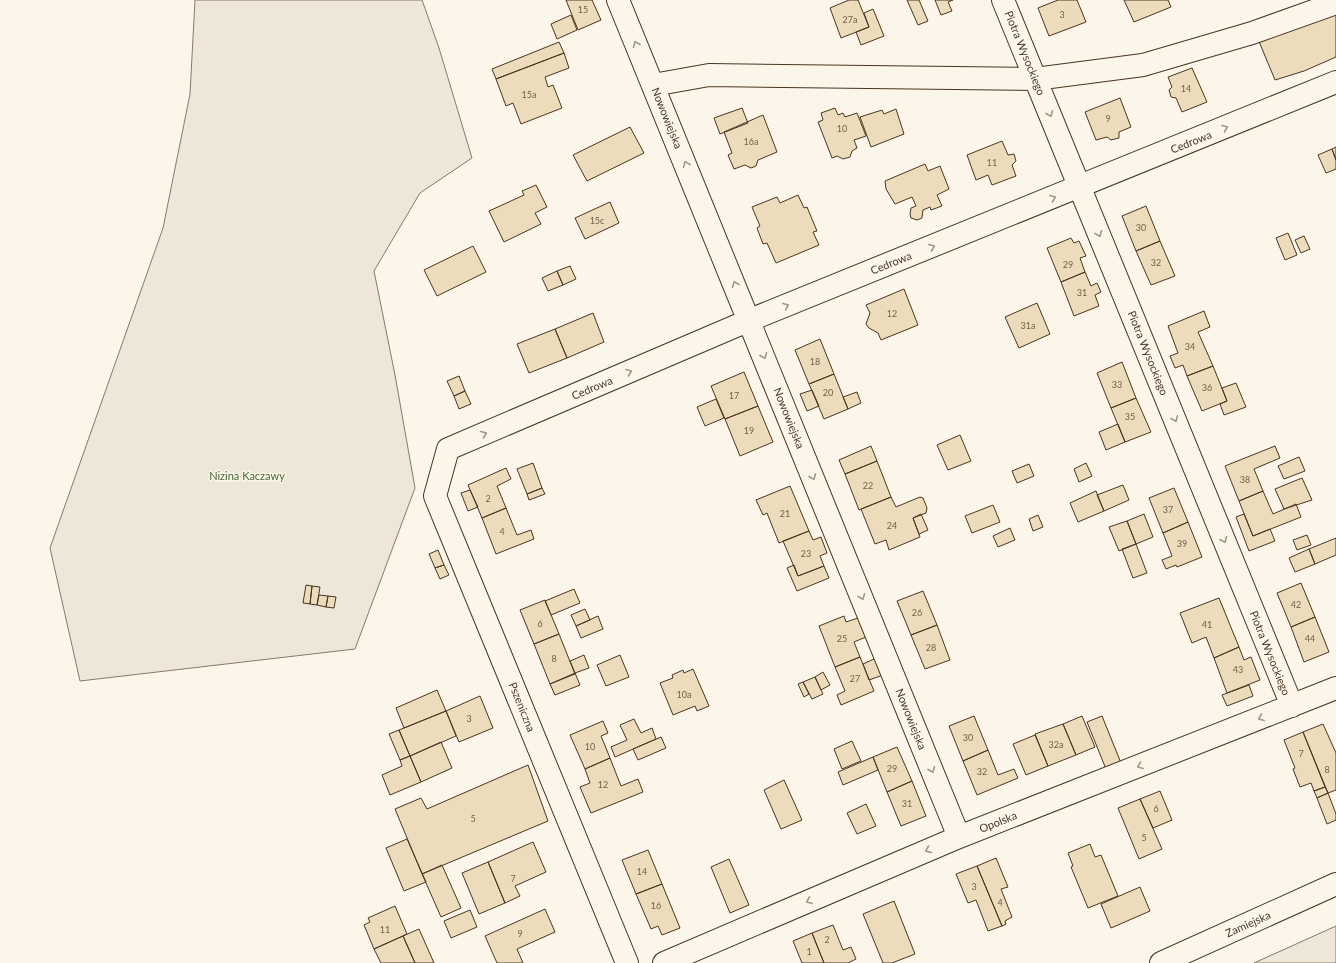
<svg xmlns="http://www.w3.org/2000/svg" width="1336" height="963" font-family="Lato,sans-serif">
  <rect width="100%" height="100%" fill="#fbf6e9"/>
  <path fill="#ede6d9" stroke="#887966" d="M195,0H422L439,48L472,158L420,193L374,271L395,375L415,488L355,649L80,681L50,548L163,228L190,94Z
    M1336,926V963H1254Z"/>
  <path fill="#ecdcbc" stroke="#4a3520" d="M566,0H592L601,20L578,30Z
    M849,0H858L869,27L841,38L830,8Z
    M907,0H919L928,21L918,25Z
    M935,0H953L948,2L952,11L941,15Z
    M1058,0H1077L1086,22L1049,36L1038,8Z
    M1124,0H1168L1171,7L1134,22Z
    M1336,7V57L1304,71L1275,80L1258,39Z
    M873,9L884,36L861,45L856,32L869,27L864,13Z
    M571,15L577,30L557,39L551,24Z
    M559,42L564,53L496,79L492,69Z
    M564,53L569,68L545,77L548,87L553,85L562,108L521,124L513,103L506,106L496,79Z
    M1192,68L1207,102L1182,112L1176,98L1171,97L1169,90L1172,87L1168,77Z
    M1120,98L1131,127L1119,132V138L1111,140L1107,137L1096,140L1085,112Z
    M742,108L748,123L720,134L714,118Z
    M835,108L838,115L843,113L845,117L857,113L866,136L854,140L857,148L852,151L850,157L843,159L837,156L832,158L818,122L823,120L821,113Z
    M896,109L904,134L871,147L860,117L882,110L884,114Z
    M763,115L777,152L758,160L756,166L751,168L745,165L734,169L728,155L732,153L724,132Z
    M630,127L644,153L587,181L573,155Z
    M1002,141L1008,155L1014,154L1016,161L1012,165L1016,176L992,185L988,175L976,180L967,155Z
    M1336,147V160L1332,149Z
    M1332,149L1336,160V169L1326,173L1318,155Z
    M925,164L928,171L940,166L949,189L937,195L942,206L931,210L930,207L923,210L922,218L917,220L911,218L910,214L911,208L916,206L912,197L895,204L886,189L885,181Z
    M536,185L547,207L535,213L541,224L504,242L489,211L524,195L522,191Z
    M798,195L804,208L807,207L817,231L813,232L819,245L776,263L767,243L763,244L757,228L760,226L752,207L777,197L780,203Z
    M610,202L619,223L585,239L575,218Z
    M1146,206L1160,241L1136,251L1122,216Z
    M1288,233L1297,255L1285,260L1276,238Z
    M1304,236L1310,249L1301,253L1295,240Z
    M1071,238L1074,243L1079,241L1086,256L1080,258L1085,272L1061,282L1047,248Z
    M1160,241L1175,276L1151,285L1136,251Z
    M473,246L486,272L437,296L424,270Z
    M570,266L576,279L563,285L557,271Z
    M557,271L563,285L548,291L542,278Z
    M1085,272L1091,286L1097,283L1101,292L1095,295L1099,306L1074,316L1061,282Z
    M904,289L918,325L881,340L878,333L869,328L866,324L870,313L866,305Z
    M1037,303L1050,334L1019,348L1005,317Z
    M1204,311L1210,327L1198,332L1213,366L1187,376L1183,365L1175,368L1170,356L1178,353L1168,326Z
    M593,313L604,342L567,358L555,329Z
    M555,329L567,358L529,373L517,344Z
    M820,339L834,374L809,384L795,350Z
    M1122,362L1136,398L1111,408L1097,373Z
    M1213,366L1227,401L1202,411L1187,376Z
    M744,372L758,406L725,419L711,386Z
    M834,374L848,409L824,419L809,384Z
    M459,376L465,391L454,396L447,381Z
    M1236,383L1246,407L1224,415L1220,404L1227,401L1222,388Z
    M812,390L819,406L807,411L800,394Z
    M465,391L471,404L459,409L454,396Z
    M857,392L861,403L848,409L843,397Z
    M1136,398L1151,432L1125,442L1111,408Z
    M716,399L724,418L705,426L697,407Z
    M758,406L773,442L740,456L725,419Z
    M1118,424L1125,442L1106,450L1099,432Z
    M960,435L971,461L948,470L937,445Z
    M871,446L877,461L845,474L839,460Z
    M1275,446L1280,458L1254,469L1263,491L1239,501L1225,466Z
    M1299,457L1305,471L1284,479L1278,466Z
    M877,461L891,497L859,510L845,474Z
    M533,463L542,488L527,494L517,469Z
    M1086,463L1092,476L1079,482L1074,469Z
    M1029,464L1034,476L1017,483L1012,471Z
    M506,468L511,479L497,486L506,508L482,518L468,485Z
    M1302,478L1312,500L1284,509L1275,489Z
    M1123,485L1129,500L1104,511L1097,495Z
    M790,486L809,531L779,543L767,513L763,515L756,500Z
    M542,488L545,494L529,500L527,494Z
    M1174,488L1188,522L1163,533L1149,498Z
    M470,490L478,507L468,511L461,493Z
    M1096,491L1104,511L1078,522L1070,503Z
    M1263,491L1273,514L1296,504L1301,517L1253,536L1239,501Z
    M891,497L896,507L920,497L923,498L927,508L926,513L913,518L920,537L889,550L886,540L875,544L861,509Z
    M993,505L1000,522L972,533L965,516Z
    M506,508L517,535L531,530L534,539L496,554L482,518Z
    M921,514L928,530L919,534L913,518Z
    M1144,514L1153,537L1136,544L1127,521Z
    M1244,514L1253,536L1270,529L1275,541L1249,551L1236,517Z
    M1038,515L1043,527L1033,531L1029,519Z
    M1127,521L1136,544L1119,551L1109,527Z
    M1188,522L1202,557L1177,567L1176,565L1166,569L1162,560L1172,556L1163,533Z
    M1010,528L1015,540L998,547L993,536Z
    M809,531L813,540L821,537L827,553L820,556L824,566L798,576L783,541Z
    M1307,535L1311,545L1297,550L1293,540Z
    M1336,538V555L1315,564L1309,549Z
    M1136,544L1147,573L1133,578L1122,549Z
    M1309,549L1315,564L1295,572L1289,558Z
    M438,550L444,565L435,568L429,554Z
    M444,565L449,575L440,579L435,568Z
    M794,565L798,576L824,566L829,578L797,591L787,568Z
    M1301,583L1315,617L1291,627L1277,593Z
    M306,585L312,586L310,604L303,603Z
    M312,586L320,587L317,605L310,604Z
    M574,589L580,603L551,615L545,601Z
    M923,591L937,625L911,635L897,601Z
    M319,595L328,596L326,607L317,605Z
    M328,596L336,597L334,608L326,607Z
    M1219,598L1239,647L1214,658L1206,637L1192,643L1180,613Z
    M545,600L559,634L534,644L520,610Z
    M585,609L590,620L576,626L571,615Z
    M598,616L603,629L581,638L576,626Z
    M844,616L846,622L858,618L866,637L854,642L860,657L835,667L819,626Z
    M1315,617L1329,652L1304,662L1291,627Z
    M937,625L950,660L925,669L911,635Z
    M559,634L575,674L550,684L534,644Z
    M1239,647L1244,660L1251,657L1260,680L1227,693L1214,658Z
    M584,655L589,668L575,673L570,661Z
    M620,655L629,677L606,686L597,665Z
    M860,657L874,691L841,705L837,695L845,691L835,667Z
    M876,658L883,675L869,680L863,664Z
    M693,669L709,706L697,711L695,706L673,715L660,683L673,678L672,675L683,670L684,673Z
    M823,672L830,685L821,690L815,677Z
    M575,673L580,685L555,695L550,684Z
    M815,677L823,694L812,699L803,682Z
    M803,682L809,694L804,697L798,684Z
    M1249,685L1253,696L1227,706L1222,695Z
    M437,690L446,711L404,728L396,708Z
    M480,696L493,728L459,742L446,711Z
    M446,711L456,736L410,756L399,730Z
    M974,716L988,750L963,761L949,726Z
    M1082,716L1095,747L1076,755L1063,724Z
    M1102,716L1121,763L1106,769L1087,722Z
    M634,719L641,733L652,728L656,739L615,757L611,747L627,740L620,725Z
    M603,721L608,733L601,736L610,758L585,769L570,735Z
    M1063,724L1076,755L1048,766L1035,734Z
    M1323,724L1336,753V790L1328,793L1303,732Z
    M399,730L410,756L400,760L389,734Z
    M1303,732L1325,787L1314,791L1311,783L1300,787L1293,769L1295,768L1284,740Z
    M1035,735L1048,766L1026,775L1013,744Z
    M661,737L666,748L638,760L633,749Z
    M852,741L861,761L842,769L834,749Z
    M441,742L452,768L421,782L410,756Z
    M897,747L912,781L887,792L873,757Z
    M988,750L998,775L1014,769L1018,778L977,795L963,761Z
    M410,756L421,782L390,795L382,775L402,766L400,760Z
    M873,757L878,770L843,785L838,772Z
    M610,758L621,786L638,779L643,792L591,813L580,787L590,783L585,769Z
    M528,765L548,821L422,874L395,809L421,798L427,809Z
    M784,780L802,820L781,829L764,790Z
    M912,781L926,816L901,826L887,792Z
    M1325,787L1328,793L1317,798L1314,791Z
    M1160,791L1172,820L1153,828L1140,799Z
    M1328,793L1336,814V820L1327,824L1317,798Z
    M1140,799L1162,849L1139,859L1118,808Z
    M866,804L876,826L857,834L847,813Z
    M407,839L426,882L404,891L386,848Z
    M533,842L546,872L515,886L520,896L505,903L488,862Z
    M1090,844L1095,857L1101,855L1118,896L1088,908L1071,867L1073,866L1068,853Z
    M648,850L662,884L636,894L622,860Z
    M996,858L1008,887L1001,889L1012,917L1005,921L1006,924L1002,926L977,866Z
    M729,859L749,905L730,913L711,867Z
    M488,862L505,903L479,914L462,873Z
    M442,865L461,908L441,917L422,874Z
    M977,866L1002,926L988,931L976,900L968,903L956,874Z
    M662,884L680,928L662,935L658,926L651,929L636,894Z
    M1140,887L1150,911L1111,928L1101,904Z
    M894,901L915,954L892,963H883L863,914Z
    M395,906L407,934L374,949L364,925L370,922L368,918Z
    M545,909L555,932L517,949L523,963H497L485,936Z
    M470,910L477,927L451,938L444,921Z
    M833,925L843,950L851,947L856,959L848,963H824L812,933Z
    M419,929L434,963H415L403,936Z
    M812,933L824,963H802L793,941Z
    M403,936L415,963H381L374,949Z"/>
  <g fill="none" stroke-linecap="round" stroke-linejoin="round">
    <g stroke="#4a3520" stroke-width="24">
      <path id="street" d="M618,0L959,837
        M1003,0L1292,706
        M653,85L709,75L1035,79L1143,65L1252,33L1336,3
        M627,963L435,496L448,449L750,320L1336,82
        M664,963L959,837L1336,688"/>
    </g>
    <g stroke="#4a3520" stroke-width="24">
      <path id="secondary" d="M1161,963L1336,884"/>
    </g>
    <use href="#street" stroke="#fbf6e9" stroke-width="22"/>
    <use href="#secondary" stroke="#fbf6e9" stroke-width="22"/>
  </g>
  <defs><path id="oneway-chevron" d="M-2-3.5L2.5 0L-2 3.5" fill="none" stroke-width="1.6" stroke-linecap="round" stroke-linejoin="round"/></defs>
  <g stroke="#a29684">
    <use href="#oneway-chevron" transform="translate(636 44) rotate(-112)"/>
    <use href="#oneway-chevron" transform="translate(1050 114) rotate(68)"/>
    <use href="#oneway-chevron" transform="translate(1225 128) rotate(-22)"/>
    <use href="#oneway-chevron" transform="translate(686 164) rotate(-112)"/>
    <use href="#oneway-chevron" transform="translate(1053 198) rotate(-22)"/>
    <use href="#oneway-chevron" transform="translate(1099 234) rotate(68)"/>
    <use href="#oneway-chevron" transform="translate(932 247) rotate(-22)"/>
    <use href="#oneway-chevron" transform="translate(735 284) rotate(-112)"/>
    <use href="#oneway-chevron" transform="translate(786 306) rotate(-22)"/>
    <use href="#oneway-chevron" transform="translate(764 356) rotate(68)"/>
    <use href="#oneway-chevron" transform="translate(629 372) rotate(-23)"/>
    <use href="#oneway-chevron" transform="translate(1175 419) rotate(68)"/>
    <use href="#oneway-chevron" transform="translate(484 434) rotate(-23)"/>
    <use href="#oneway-chevron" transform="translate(813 477) rotate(68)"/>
    <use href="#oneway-chevron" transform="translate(1224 540) rotate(68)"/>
    <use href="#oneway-chevron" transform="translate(862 597) rotate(68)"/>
    <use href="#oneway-chevron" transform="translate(1261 718) rotate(158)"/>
    <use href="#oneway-chevron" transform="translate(1140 766) rotate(158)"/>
    <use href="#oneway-chevron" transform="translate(932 770) rotate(68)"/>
    <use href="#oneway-chevron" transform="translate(928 850) rotate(157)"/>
    <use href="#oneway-chevron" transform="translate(809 901) rotate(157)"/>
  </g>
  <g text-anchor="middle" stroke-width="3" stroke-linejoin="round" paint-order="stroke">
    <g font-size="9" fill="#725f47">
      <text x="583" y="13">15</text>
      <text x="1062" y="18">3</text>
      <text x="850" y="23">27a</text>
      <text x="1186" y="92">14</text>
      <text x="529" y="98">15a</text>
      <text x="1108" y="122">9</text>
      <text x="842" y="132">10</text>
      <text x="751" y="145">16a</text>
      <text x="992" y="166">11</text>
      <text x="597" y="224">15c</text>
      <text x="1141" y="231">30</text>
      <text x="1156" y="266">32</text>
      <text x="1068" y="268">29</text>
      <text x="1082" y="296">31</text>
      <text x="892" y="317">12</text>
      <text x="1028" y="329">31a</text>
      <text x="1190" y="350">34</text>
      <text x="815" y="365">18</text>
      <text x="1117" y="388">33</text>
      <text x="1207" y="391">36</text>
      <text x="828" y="396">20</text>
      <text x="734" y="399">17</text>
      <text x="1130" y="420">35</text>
      <text x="749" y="434">19</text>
      <text x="1245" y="483">38</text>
      <text x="868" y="489">22</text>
      <text x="488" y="502">2</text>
      <text x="1168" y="513">37</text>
      <text x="785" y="517">21</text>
      <text x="892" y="529">24</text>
      <text x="502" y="535">4</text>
      <text x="1182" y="547">39</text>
      <text x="806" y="557">23</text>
      <text x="1296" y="608">42</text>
      <text x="917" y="616">26</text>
      <text x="540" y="627">6</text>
      <text x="1207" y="628">41</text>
      <text x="842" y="642">25</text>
      <text x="1310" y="642">44</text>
      <text x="931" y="651">28</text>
      <text x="554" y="662">8</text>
      <text x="1238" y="673">43</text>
      <text x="855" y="682">27</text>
      <text x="684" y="698">10a</text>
      <text x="469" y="722">3</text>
      <text x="968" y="741">30</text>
      <text x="1056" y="748">32a</text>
      <text x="590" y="750">10</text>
      <text x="1301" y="757">7</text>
      <text x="892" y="772">29</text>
      <text x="1327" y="773">8</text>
      <text x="982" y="775">32</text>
      <text x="603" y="788">12</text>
      <text x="907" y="807">31</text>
      <text x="1156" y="812">6</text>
      <text x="473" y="822">5</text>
      <text x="1144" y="841">5</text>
      <text x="642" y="875">14</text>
      <text x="513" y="882">7</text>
      <text x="974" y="890">3</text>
      <text x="1000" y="906">4</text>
      <text x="656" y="909">16</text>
      <text x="385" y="933">11</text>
      <text x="520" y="937">9</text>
      <text x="827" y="943">2</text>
      <text x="809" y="955">1</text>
    </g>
    <g font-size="11" fill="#4a3520" stroke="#fbf6e9">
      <text transform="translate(1025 53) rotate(68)" y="4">Piotra Wysockiego</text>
      <text transform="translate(667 118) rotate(68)" y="4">Nowowiejska</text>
      <text transform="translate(1191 142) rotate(-22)" y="4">Cedrowa</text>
      <text transform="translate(891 263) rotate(-22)" y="4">Cedrowa</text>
      <text transform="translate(1148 353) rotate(68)" y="4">Piotra Wysockiego</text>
      <text transform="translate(592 388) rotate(-23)" y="4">Cedrowa</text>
      <text transform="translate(789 418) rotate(68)" y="4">Nowowiejska</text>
      <text transform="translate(1270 653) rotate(68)" y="4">Piotra Wysockiego</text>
      <text transform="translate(522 707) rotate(68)" y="4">Pszeniczna</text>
      <text transform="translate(911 719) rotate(68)" y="4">Nowowiejska</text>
      <text transform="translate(998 822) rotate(-22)" y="4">Opolska</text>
      <text transform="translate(1248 924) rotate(-24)" y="4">Zamiejska</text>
    </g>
    <g font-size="11" fill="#436837" stroke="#fbf6e9">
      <text x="247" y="480">Nizina Kaczawy</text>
    </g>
  </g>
</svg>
